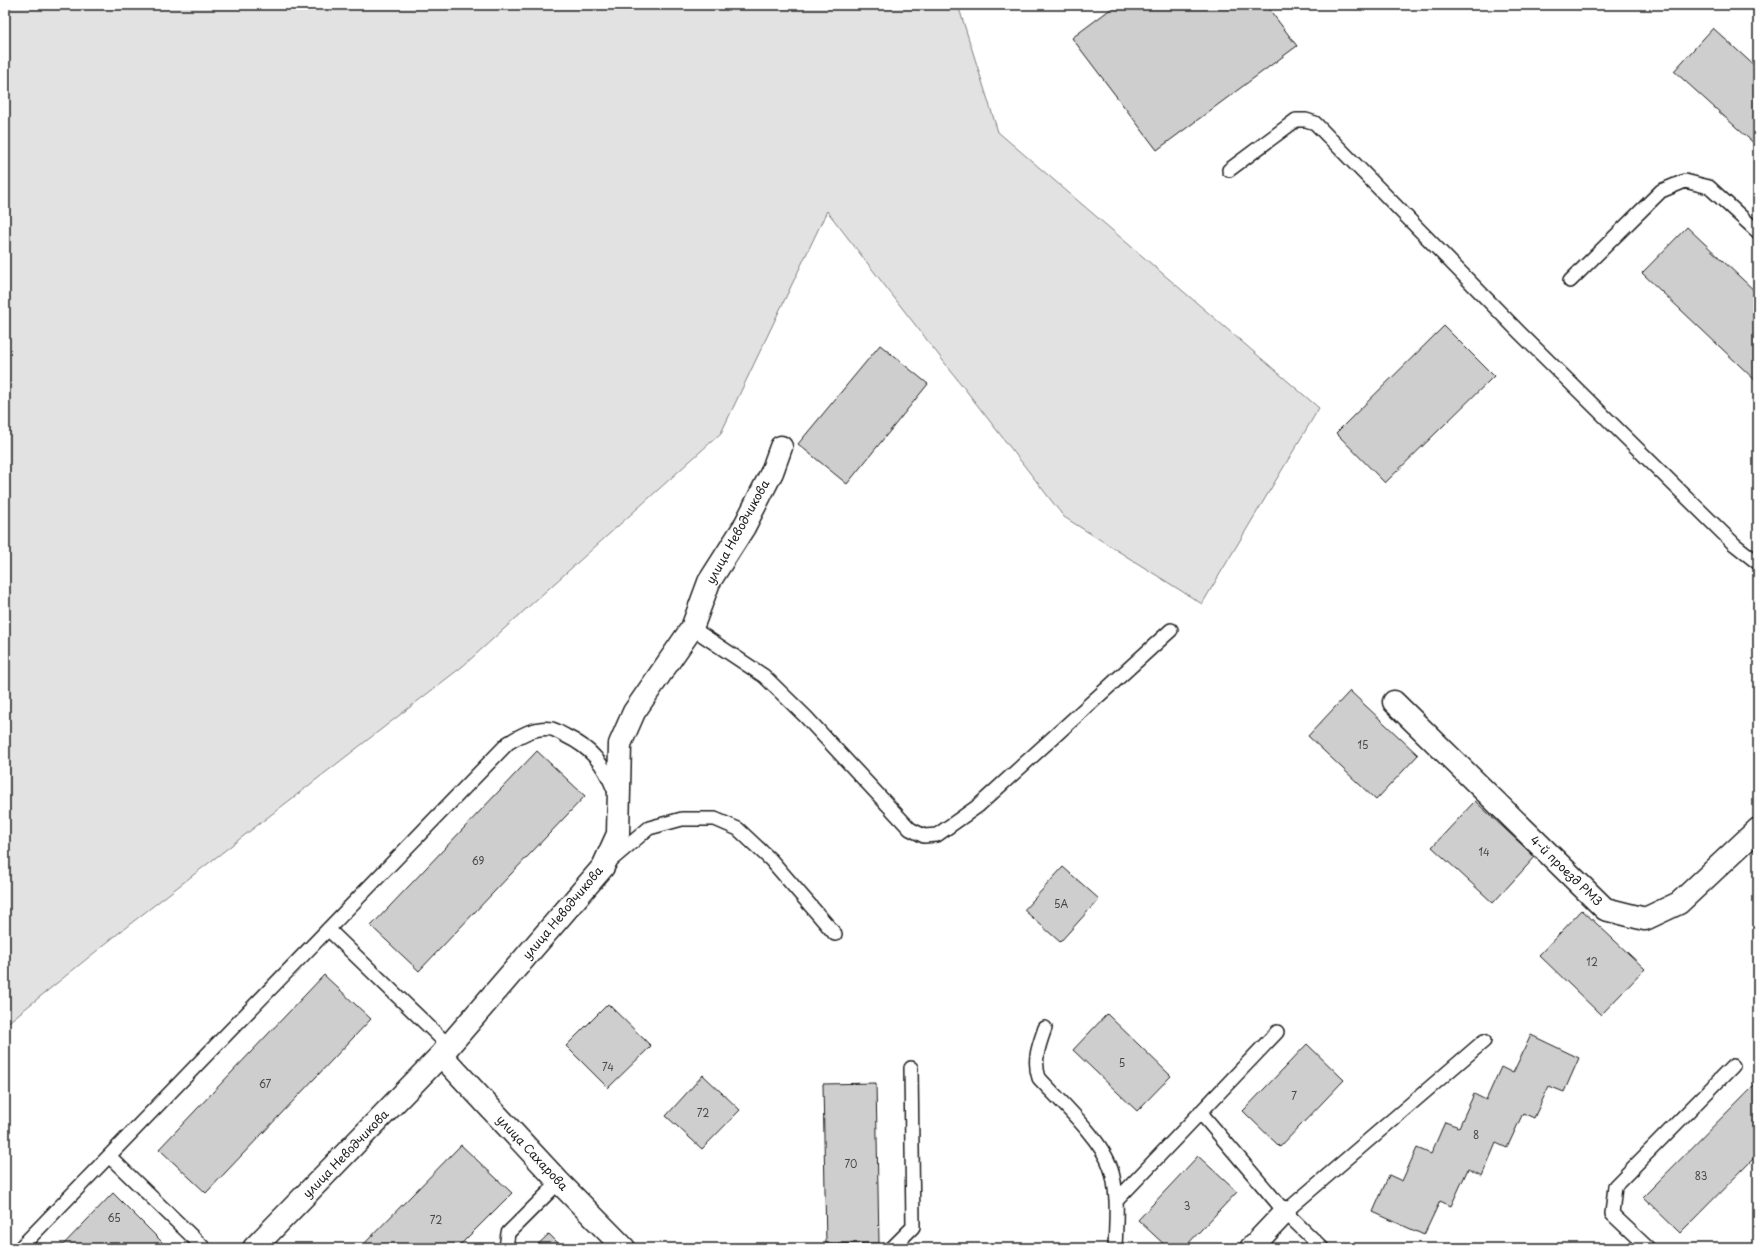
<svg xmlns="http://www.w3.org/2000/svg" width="1763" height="1253" font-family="'Playpen Sans',sans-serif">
  <rect width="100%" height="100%" fill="#fff"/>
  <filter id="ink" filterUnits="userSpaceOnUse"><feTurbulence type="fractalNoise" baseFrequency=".025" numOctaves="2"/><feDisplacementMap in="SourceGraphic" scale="8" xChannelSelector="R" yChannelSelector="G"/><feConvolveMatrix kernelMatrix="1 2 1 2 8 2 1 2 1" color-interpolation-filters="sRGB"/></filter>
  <g filter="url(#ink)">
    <path fill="#e2e2e2" stroke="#7f7f7f" d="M5,5H958L998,132L1319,408L1202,604L1064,517L827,211L721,433L463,666L130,924L5,1025Z"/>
    <path fill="#cecece" stroke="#1c1c1c" d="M1116,5H1266L1297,46L1157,150L1072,38Z
      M1713,28L1758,69V147L1674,71Z
      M1687,227L1758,294V383L1642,273Z
      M1444,326L1494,376L1385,483L1336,433Z
      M880,345L928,384L847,484L798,444Z
      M1350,691L1418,755L1376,800L1308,736Z
      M537,751L585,796L419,971L371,926Z
      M1475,801L1535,857L1493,903L1432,847Z
      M1063,867L1099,899L1060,942L1024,910Z
      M1582,910L1645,969L1601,1015L1539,955Z
      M324,975L371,1019L206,1193L159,1149Z
      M608,1004L651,1046L608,1088L566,1046Z
      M1107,1014L1171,1076L1137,1111L1073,1050Z
      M1531,1035L1579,1058L1564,1092L1549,1086L1534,1118L1523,1113L1507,1148L1496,1143L1482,1176L1468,1169L1451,1206L1440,1201L1424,1235L1373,1212L1389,1175L1402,1181L1417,1148L1431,1154L1445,1122L1459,1127L1474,1094L1486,1100L1501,1067L1513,1073Z
      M1307,1044L1344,1080L1280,1147L1243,1111Z
      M703,1075L740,1110L702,1149L666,1116Z
      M1758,1081V1154L1680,1233L1643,1197Z
      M876,1083L879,1243L826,1244L823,1084Z
      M461,1145L512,1193L457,1248H360Z
      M1198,1156L1237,1192L1184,1248H1168L1138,1220Z
      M113,1193L162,1242L156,1248H60Z
      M549,1234L563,1248H534Z"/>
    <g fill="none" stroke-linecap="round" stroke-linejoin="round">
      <g stroke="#1c1c1c" stroke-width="16">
        <path id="service" d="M1229,170L1296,120H1306L1315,123L1519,332L1734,544L1758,563
          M1570,281L1661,191L1685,181L1709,187L1758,232
          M692,628L764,676L806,717L910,829L924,836L937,835L978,806L1171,630
          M609,862L649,828L682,819H715L738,829L771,860L835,934
          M328,929L449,1046
          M1045,1028C1039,1045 1033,1060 1039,1078C1060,1101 1100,1138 1110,1166C1119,1192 1116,1221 1115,1248
          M1200,1112L1285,1212L1322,1248
          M109,1156L204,1248
          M1117,1200L1277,1032
          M1285,1212L1484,1041
          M20,1248L508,743C521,735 536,726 552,729C556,730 562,734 566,736C591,748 604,764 614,790
          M506,1248L508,1233L559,1182
          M892,1248L913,1227L911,1068
          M1648,1248L1612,1214L1615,1186L1733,1066"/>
      </g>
      <g stroke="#1c1c1c" stroke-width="25">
        <path id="minor" d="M1394,702L1605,909L1645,919L1679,903L1758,829
          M441,1055L559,1182L624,1248
          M254,1248L441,1055L603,867L618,834L620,744L634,712L692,628L709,582L744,527L772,472L781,447
          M1251,1248L1285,1212"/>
      </g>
      <use href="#service" stroke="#fff" stroke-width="13"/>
      <use href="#minor" stroke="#fff" stroke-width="22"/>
    </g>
  </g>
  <g text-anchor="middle" stroke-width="3" stroke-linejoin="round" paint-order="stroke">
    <g font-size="10" fill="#484848">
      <text x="1363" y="749">15</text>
      <text x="1484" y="856">14</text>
      <text x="478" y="865">69</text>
      <text x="1061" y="908">5А</text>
      <text x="1592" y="966">12</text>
      <text x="1122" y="1067">5</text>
      <text x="608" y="1071">74</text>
      <text x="265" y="1088">67</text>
      <text x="1294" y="1100">7</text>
      <text x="703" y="1117">72</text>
      <text x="1476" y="1139">8</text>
      <text x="851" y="1168">70</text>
      <text x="1701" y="1180">83</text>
      <text x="1187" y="1210">3</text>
      <text x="114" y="1222">65</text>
      <text x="436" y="1224">72</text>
    </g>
    <g font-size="12" fill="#1c1c1c" stroke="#fff">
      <text transform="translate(738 532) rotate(-61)" y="4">улица Неводчикова</text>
      <text transform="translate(1566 871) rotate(44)" y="4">4-й проезд РМЗ</text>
      <text transform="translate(563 913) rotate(-50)" y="4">улица Неводчикова</text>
      <text transform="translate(532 1153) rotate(47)" y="4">улица Сахарова</text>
      <text transform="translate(346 1154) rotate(-46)" y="4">улица Неводчикова</text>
    </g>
  </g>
  <rect width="1763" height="1253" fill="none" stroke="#fff" stroke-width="20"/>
  <rect x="10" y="10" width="1743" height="1233" fill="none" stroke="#1c1c1c" stroke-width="1.5" filter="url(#ink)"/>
</svg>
